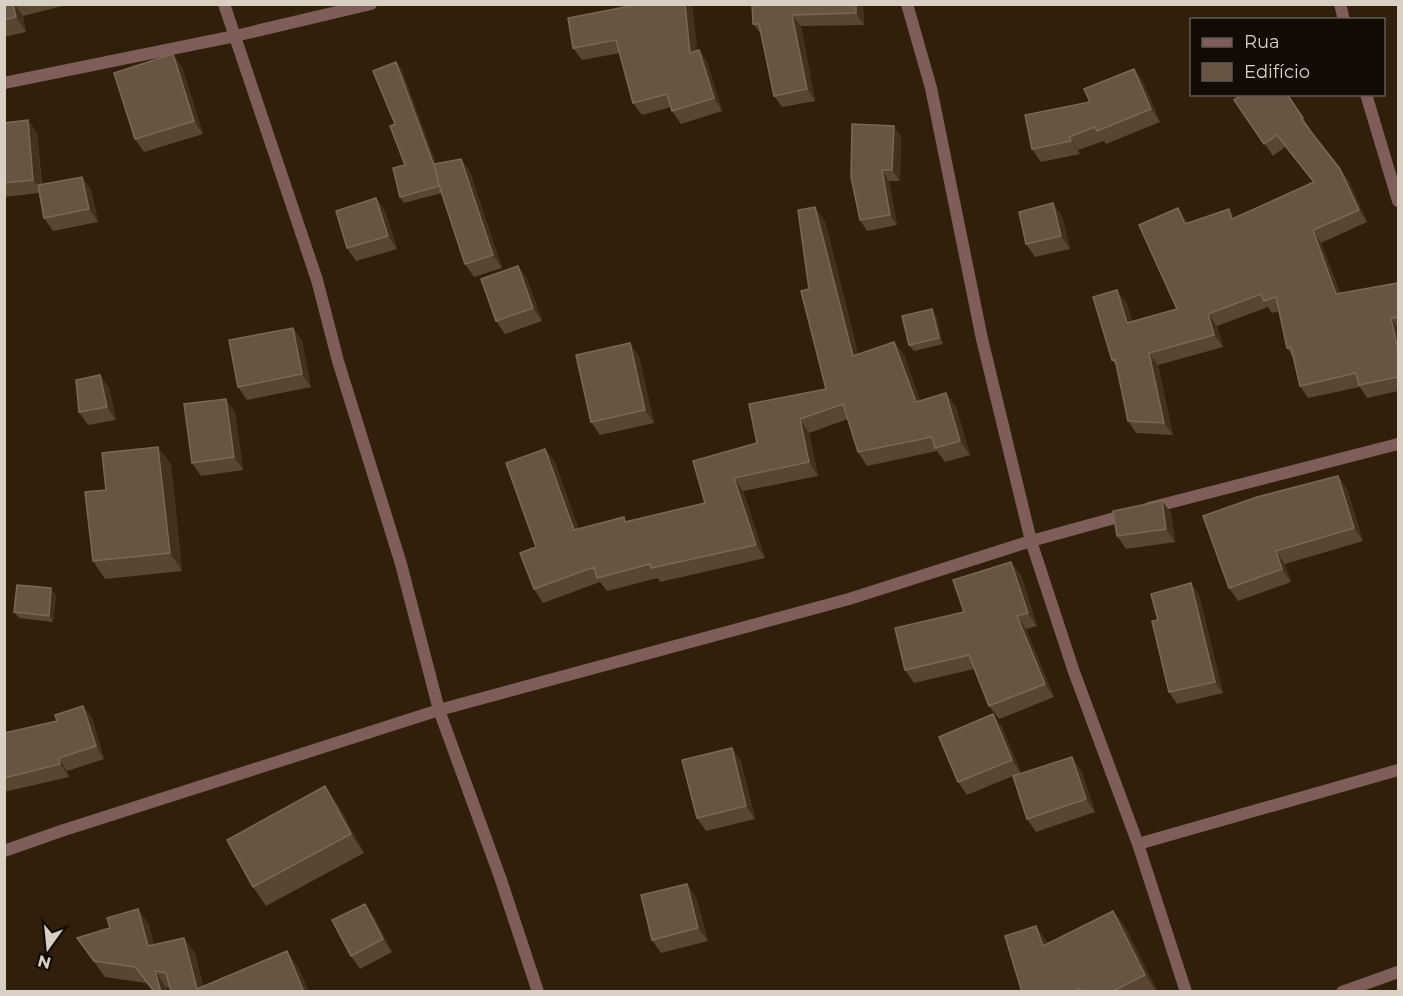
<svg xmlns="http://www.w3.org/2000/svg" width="1403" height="996" font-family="Montserrat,sans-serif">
  <rect width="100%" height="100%" fill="#30200b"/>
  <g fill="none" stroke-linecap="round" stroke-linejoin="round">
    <path stroke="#7f5d58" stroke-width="12" d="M224,4L317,280L338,361L401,564L439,710L500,877L538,992
      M907,4L931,88L982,339L1031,541L1074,672L1138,844L1186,992
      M1340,4L1344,20
      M4,83L235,36L371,4
      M1366,94L1398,201
      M1149,508L1398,444
      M1138,844L1398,770
      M4,851L61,831L439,710L849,599L1031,541L1129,514
      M1342,992L1398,972"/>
  </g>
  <path fill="#584632" d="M4,4H70L23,16L26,32L4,37Z
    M640,4H692L697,51L699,50L707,62L722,111L681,124L672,111L671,107L642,115L633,103L620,53L582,60L573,48Z
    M752,4H863L864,25L801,26L815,101L782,107L774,96L762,35L753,24Z
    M182,67L203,134L144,152L135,139Z
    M401,68L436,164L461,159L470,172L502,268L474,277L465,264L442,193L404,203L400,197L405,165L395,124Z
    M1134,69L1143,82L1160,122L1106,144L1104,141L1078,150L1080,154L1041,162L1032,149Z
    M1287,94L1311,130L1310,131L1349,181L1367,222L1321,243L1340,293L1398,283V391L1367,398L1360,387L1308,398L1300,386L1293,357L1287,348L1279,311L1272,313L1268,307L1217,326L1223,347L1158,365L1173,435L1136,433L1128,421L1117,367L1112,360L1126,302L1132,321L1177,309L1186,220L1188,223L1235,218L1313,182L1285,147L1273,156L1234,100Z
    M28,120L37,133L42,184L82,177L91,190L98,222L53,231L44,218L39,193L4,197V123Z
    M901,136L900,181H889L897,225L867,231L860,220L851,177Z
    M376,198L385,211L397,249L356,261L347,248Z
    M1062,216L1070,249L1035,257L1026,244Z
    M825,221L858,354L894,342L904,355L920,401L946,393L956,407L970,455L945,462L937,451L867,466L858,452L848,419L809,433L818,476L743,491L765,558L660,582L658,578L607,591L600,582L543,603L534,589L536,547L545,449L555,462L578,529L627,521L705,503L757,443L826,389L809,289Z
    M518,266L527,279L542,321L505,334L496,321Z
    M936,316L943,344L914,351L909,345Z
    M293,328L302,341L311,387L247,400L238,387Z
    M639,356L654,423L600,435L591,422Z
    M100,375L109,388L116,420L88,425L79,412Z
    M235,412L243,470L201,476L192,463Z
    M171,464L182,571L105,579L93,561L106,490Z
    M1338,476L1347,489L1363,541L1285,564L1291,582L1238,601L1229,588Z
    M1162,501L1171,513L1175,542L1126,549L1117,536Z
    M1021,575L1037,626L1026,629L1054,697L999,719L989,706L974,669L914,683L905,670L964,612Z
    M1191,583L1199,595L1223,693L1177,704L1169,692L1158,620Z
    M56,595L53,622L19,618L14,612Z
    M83,706L92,718L104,759L67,771L69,777L4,792V733L57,721Z
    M993,714L1002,727L1021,773L1081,770L1095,812L1036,832L1027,819L1013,776L967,795L958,782Z
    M732,748L741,761L755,819L706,831L697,818Z
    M338,805L364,853L266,906L253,887Z
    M696,897L708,941L661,953L652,940Z
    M138,909L149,925L154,945L184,938L195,953L203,986L298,967L309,992H171L170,988L166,987L167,992H153L146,983L105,977L77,938L110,928Z
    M1113,911L1125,927L1157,991L1022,992L1048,943Z
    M374,917L392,952L360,969L351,956Z"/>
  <path fill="#42311c" d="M13,4H15L23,16L26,32L16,17Z
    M685,4H692L699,65L690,53Z
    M856,4H863L864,25L856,13Z
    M792,15L801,26L815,101L807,89Z
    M699,50L707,62L722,111L714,98Z
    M173,54L182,67L203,134L194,121Z
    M396,62L401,68L446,192L441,185Z
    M1134,69L1143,82L1160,122L1151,109Z
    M28,120L37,133L42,193L33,180Z
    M894,126L901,136L900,181L892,170Z
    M1069,137L1078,150L1080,154L1071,141Z
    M461,159L470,172L502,268L493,255Z
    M1340,169L1349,181L1367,222L1359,210Z
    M882,170L889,181L897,225L890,215Z
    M82,177L91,190L98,222L89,209Z
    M376,198L385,211L397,249L388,236Z
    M1053,203L1062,216L1070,249L1061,236Z
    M815,207L825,221L862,369L853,356Z
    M1178,208L1186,220L1194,236L1185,224Z
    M1313,230L1321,243L1344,306L1336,294Z
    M518,266L527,279L542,321L533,308Z
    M1117,290L1126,302L1136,335L1127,323Z
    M932,309L936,316L943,344L939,338Z
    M1208,314L1217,326L1223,347L1214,335Z
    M1391,318L1398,328V350Z
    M293,328L302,341L311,387L302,374Z
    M894,342L904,355L926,416L916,402Z
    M630,343L639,356L654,423L645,410Z
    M1149,353L1158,365L1173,435L1164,423Z
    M100,375L109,388L116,420L107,407Z
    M946,393L956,407L970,455L960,441Z
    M226,399L235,412L243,470L234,457Z
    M800,419L809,433L818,476L809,462Z
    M158,447L171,464L182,571L170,553Z
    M545,449L555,462L584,543L574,530Z
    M1338,476L1347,489L1363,541L1354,528Z
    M734,478L743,491L765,558L756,545Z
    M1162,501L1171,513L1175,542L1166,529Z
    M1276,551L1285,564L1291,582L1282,569Z
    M1011,562L1021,575L1037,626L1028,613Z
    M1191,583L1199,595L1223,693L1215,682Z
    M51,588L56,595L53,622L49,616Z
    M1017,616L1026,629L1054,697L1045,684Z
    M83,706L92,718L104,759L96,746Z
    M993,714L1002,727L1021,773L1012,760Z
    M732,748L741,761L755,819L746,806Z
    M1072,757L1081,770L1095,812L1086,799Z
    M59,758L67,771L69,777L60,764Z
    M325,786L338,805L364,853L351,834Z
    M687,884L696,897L708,941L698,928Z
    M365,904L374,917L392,952L383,939Z
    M138,909L149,925L159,962L148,946Z
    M1113,911L1125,927L1157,991L1145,975Z
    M1036,926L1048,943L1043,946Z
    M184,938L195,953L204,992L197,989Z
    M287,951L298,967L309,992H304Z
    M155,971L166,987L167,992H161Z"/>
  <path fill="#665542" stroke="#786856" stroke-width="1.5" d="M4,4H13L16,17L4,20Z
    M640,4H685L690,53L699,50L714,98L672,111L667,94L633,103L616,40L573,48L568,18Z
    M752,4H856V13L792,15L807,89L774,96L759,24H753Z
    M173,54L194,121L135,139L114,73Z
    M396,62L435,168L439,186L400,197L393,168L405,165L390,126L395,124L373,71Z
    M1134,69L1151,109L1097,131L1095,127L1069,137L1071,141L1032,149L1025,115L1090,102L1084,89Z
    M1242,94H1287L1303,118L1301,119L1340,169L1359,210L1313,230L1336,294L1398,283V317L1391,318L1398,350V377L1359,385L1356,373L1300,386L1291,347L1287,348L1276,297L1264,301L1261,294L1208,314L1214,335L1149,353L1164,423L1128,421L1115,359L1112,360L1093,297L1117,290L1127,323L1177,309L1139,225L1178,208L1185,224L1229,209L1232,219L1314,182L1277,135L1264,144L1234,100Z
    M28,120L33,180L4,183V123Z
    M852,124L894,126L892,170H882L890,215L860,220L851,177Z
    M461,159L493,255L465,264L438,182L434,164Z
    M82,177L89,209L44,218L38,185Z
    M376,198L388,236L347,248L336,211Z
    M1053,203L1061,236L1026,244L1019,212Z
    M815,207L853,356L894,342L916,402L946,393L960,441L935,448L932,437L858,452L843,404L800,419L809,462L734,478L756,545L651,568L650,564L597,578L594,567L534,589L520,553L536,547L506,463L545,449L574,530L624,517L625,522L705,503L693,461L757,443L749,404L826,389L801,291L809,289L798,210Z
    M518,266L533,308L496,321L481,279Z
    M932,309L939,338L909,345L902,316Z
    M293,328L302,374L238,387L229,340Z
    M630,343L645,410L591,422L576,355Z
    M100,375L107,407L79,412L76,380Z
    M226,399L234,457L192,463L184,404Z
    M158,447L170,553L93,561L85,492L106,490L102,453Z
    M1338,476L1354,528L1276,551L1282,569L1229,588L1203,516L1257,497Z
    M1162,501L1166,529L1117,536L1113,511Z
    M1011,562L1028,613L1017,616L1045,684L989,706L969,655L905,670L895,628L964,612L953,580Z
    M1191,583L1215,682L1169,692L1152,621L1158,620L1151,594Z
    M17,585L51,588L49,616L14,612Z
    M83,706L96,746L59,758L60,764L4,778V733L57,721L55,715Z
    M993,714L1012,760L958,782L939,737Z
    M732,748L746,806L697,818L682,760Z
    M1072,757L1086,799L1027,819L1013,776Z
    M325,786L351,834L253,887L227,840Z
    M687,884L698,928L652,940L641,895Z
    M365,904L383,939L351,956L332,920Z
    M138,909L148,946L184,938L197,989L287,951L304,992H171L166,973L155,971L161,992H155L135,967L94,961L77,938L110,928L107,918Z
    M1113,911L1145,975L1111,992H1081L1080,989L1072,992H1022L1005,936L1036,926L1043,946Z"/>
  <rect width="1403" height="996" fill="none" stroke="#dacfc3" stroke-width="12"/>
  <rect x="1190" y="18" width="195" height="78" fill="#120b04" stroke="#625950" stroke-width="1.5"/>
  <rect x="1202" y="38" width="30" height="9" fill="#7f5d58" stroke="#625950" stroke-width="1.5"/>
  <text x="1244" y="48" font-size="18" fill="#dacfc3">Rua</text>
  <rect x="1202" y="63" width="30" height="18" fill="#665542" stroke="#625950" stroke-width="1.5"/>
  <text x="1244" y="78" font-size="18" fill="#dacfc3">Edifício</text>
  <g transform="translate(48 948) rotate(195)" stroke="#120b04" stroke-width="4.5" paint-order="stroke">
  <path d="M0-4.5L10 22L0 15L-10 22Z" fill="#dacfc3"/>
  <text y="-9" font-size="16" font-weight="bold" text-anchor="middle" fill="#dacfc3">N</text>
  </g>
</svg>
